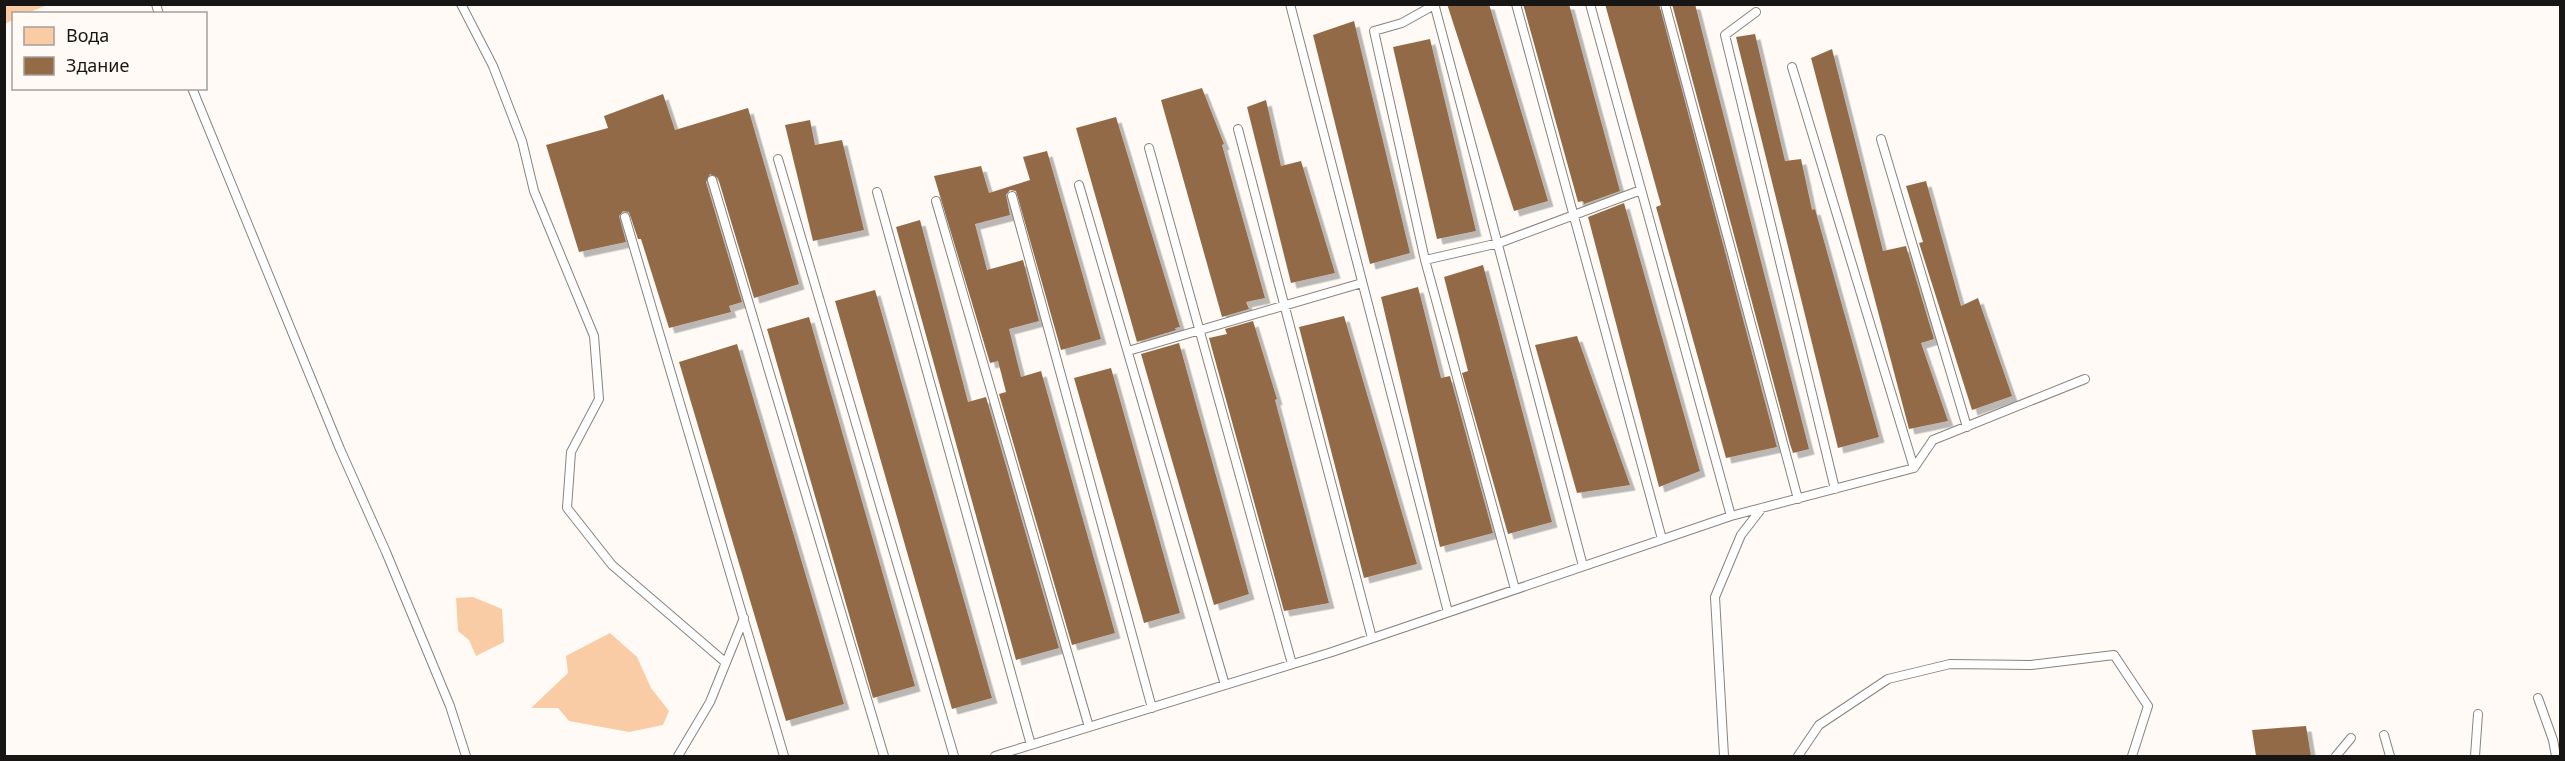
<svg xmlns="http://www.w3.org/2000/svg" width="2565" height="761" font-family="'Noto Sans',sans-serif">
  <defs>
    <filter id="shadow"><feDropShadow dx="5.5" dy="5.5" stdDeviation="0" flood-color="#0004"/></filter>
  </defs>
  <rect width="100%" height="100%" fill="#fffaf5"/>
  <path fill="#facca5" d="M4,5L5,4L47,5L28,13L14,14L13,20L5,24Z
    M473,597L502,609L504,642L476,656L469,640L458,631L456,598Z
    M610,633L637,657L651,688L669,711L663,725L629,732L569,721L558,708H531L568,673L566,656Z"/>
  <path fill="#936b46" filter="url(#shadow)" d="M1447,4H1489L1548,201L1514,211Z
    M1523,4H1569L1620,191L1584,204L1583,201L1578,202Z
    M1605,4H1659L1777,447L1726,458L1656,207L1661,205Z
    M1672,4H1695L1809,449L1793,453L1790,444Z
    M1354,21L1410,253L1370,264L1313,35Z
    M1755,34L1785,161L1801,159L1812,210L1815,209L1879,437L1838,448L1736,37Z
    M1430,39L1476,231L1437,239L1393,47Z
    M1832,49L1883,251L1906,246L1934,339L1921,343L1948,421L1909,429L1811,58Z
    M1202,88L1224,144L1222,145L1265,298L1246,302L1249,309L1222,317L1161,100Z
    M663,94L675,130L748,108L799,284L754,298L718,178L710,174L706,182L742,302L729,306L731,312L669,328L641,239H638L629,212L623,211L619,216L626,242L579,252L546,145L608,128L604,116Z
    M1266,100L1281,166L1301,161L1335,273L1291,283L1247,107Z
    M1116,117L1180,327L1175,328L1176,330L1137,342L1076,128Z
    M810,120L815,145L842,140L864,230L813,241L785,125Z
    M1047,151L1101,339L1061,350L1016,191L1010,190L1006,195L1010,215L975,224L987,270L1023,260L1039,321L1009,329L1021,377L1041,371L1115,633L1072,645L999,394L1006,392L998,361L990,363L934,176L981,166L989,193L1030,180L1023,157Z
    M1926,181L1961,306L1978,298L2012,396L1972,410L1919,243L1923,242L1906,186Z
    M1624,203L1700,471L1659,487L1588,217Z
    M920,220L968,402L986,397L1059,648L1016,660L896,227Z
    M1483,265L1552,522L1508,534L1462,373L1468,371L1444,277Z
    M1418,287L1441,378L1450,376L1493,533L1440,547L1381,297Z
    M875,290L992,698L952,709L835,301Z
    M1344,316L1417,564L1364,578L1299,327Z
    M809,317L915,686L873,698L767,329Z
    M1253,321L1277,399L1275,400L1329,603L1284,611L1209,338L1227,334L1225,329Z
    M1577,336L1630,485L1577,493L1535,345Z
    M1179,343L1249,594L1214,605L1141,354Z
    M737,344L844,704L786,721L679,362Z
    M1111,368L1180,613L1144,623L1074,378Z
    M2306,726L2311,756H2256L2252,730Z"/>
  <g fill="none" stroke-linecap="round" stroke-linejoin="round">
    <g stroke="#89837e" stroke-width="10">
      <path id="lane" d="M156,4L159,14
        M461,4L493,66L522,141L534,191L594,336L599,399L571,452L567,508L612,565L725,662
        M1290,4L1448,612
        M1436,4L1402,23L1374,31L1425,260L1515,589
        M1516,4L1662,539
        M1590,4L1731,516
        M1665,4L1798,499
        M1435,7L1583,566
        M1756,12L1725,35L1835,489
        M1792,67L1914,468
        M192,88L340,449L386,552L450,706L466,756
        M1238,129L1372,638
        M1881,139L1967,427
        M1149,148L1292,664
        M778,159L954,756
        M712,180L884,756
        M1079,185L1225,685
        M877,192L1031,745
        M1012,196L1152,708
        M936,201L1089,727
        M625,217L784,756
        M1425,260L1499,243L1641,190
        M1128,351L1362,283
        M2538,698L2553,740L2556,756
        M2384,735L2390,756
        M678,756L710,702L744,618
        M995,756L1332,652L1731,516L1914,468L1933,440L2085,379
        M1724,756L1715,597L1741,535L1762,508
        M1798,756L1819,725L1888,679L1950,664L2031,665L2114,655L2148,706L2132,756
        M2336,756L2351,738
        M2475,756L2478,714"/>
    </g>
    <use href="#lane" stroke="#fff" stroke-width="8"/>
  </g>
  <rect width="2565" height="761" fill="none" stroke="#181614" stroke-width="12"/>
  <rect x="12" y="12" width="195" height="78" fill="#fffaf5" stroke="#a39f9b" stroke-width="1.5"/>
  <rect x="24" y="27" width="30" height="18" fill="#facca5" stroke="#a39f9b" stroke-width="1.5"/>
  <text x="66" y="42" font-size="18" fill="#181614">Вода</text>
  <rect x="24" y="57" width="30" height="18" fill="#936b46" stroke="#a39f9b" stroke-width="1.5"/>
  <text x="66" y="72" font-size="18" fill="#181614">Здание</text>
</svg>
